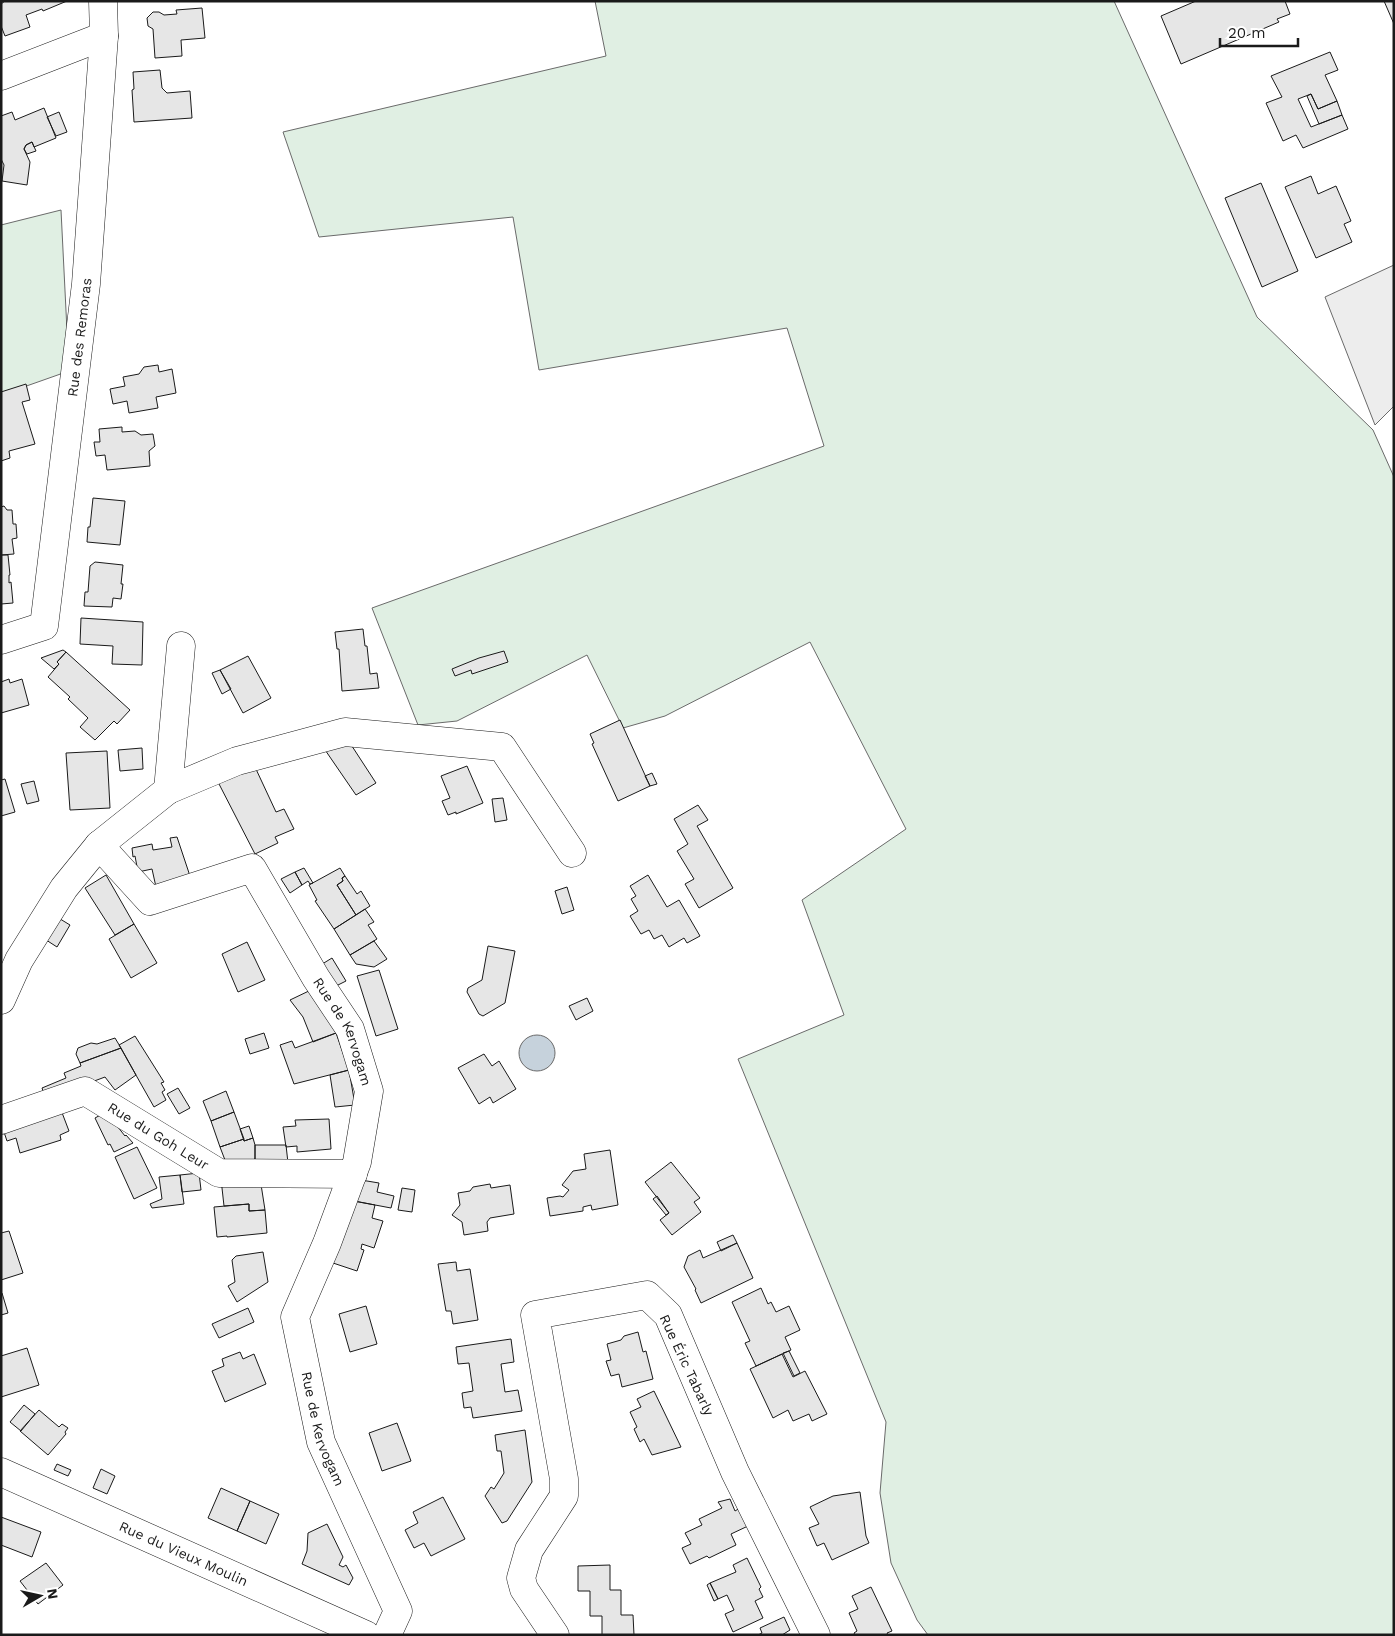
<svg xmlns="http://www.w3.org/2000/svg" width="1395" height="1636" font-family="'Work Sans',sans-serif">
  <rect width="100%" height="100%" fill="#fff"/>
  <path fill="#e0efe3" stroke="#6a6a6a" d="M595,1H1114L1257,317L1373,430L1394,477V1635H928L917,1620L891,1563L880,1493L886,1422L738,1059L844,1015L802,900L906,829L810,642L665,716L623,728L587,655L457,721L418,725L372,608L824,446L787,328L539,370L513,217L319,237L283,132L606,56Z
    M61,210L69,371L1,395V225Z"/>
  <path fill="#ededed" stroke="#6a6a6a" d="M1394,265V406L1375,425L1325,297Z"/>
  <path fill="#c6d2dc" stroke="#6a6a6a" d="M519 1053a18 18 0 1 1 36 0a18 18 0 1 1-36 0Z"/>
  <path fill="#e6e6e6" stroke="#1a1a1a" d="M5,1H67L43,11L42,9L26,15L30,27L5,36L1,26V4Z
    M1196,1H1285L1290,14L1277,19L1279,22L1181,64L1161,16Z
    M1384,1H1394V24Z
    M202,8L205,38L181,40L182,56L155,58L153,29L148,26L147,18L153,12H159L164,15L177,14L176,10Z
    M1330,52L1338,70L1325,75L1337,101L1318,109L1311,94L1298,99L1311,127L1342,115L1348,129L1303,148L1296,135L1283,141L1266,103L1282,97L1271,76Z
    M160,70L162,88L167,93L190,91L192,118L134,122L132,90L134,89L133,72Z
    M1311,94L1318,109L1337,101L1342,115L1319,124L1307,96Z
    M44,108L56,138L34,147L32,142L26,145L24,149L30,162L27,185L2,181L4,165L1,159V116L12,112L15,120Z
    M59,112L67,132L56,136L47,117Z
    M32,142L36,151L27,154L24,149L26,145Z
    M1311,176L1318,194L1336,186L1351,221L1344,224L1352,242L1316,258L1285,187Z
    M1261,183L1298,271L1262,287L1225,198Z
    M158,365L159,372L172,369L176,393L156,397L158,408L129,413L127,401L113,404L110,389L125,386L123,377L139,374L144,367Z
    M26,384L30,400L22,402L35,444L9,451L10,458L1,461V392Z
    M122,427V432L135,431L141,435L153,434L155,446L149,451L150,466L107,470L105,455L96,456L94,442H100L99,429Z
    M93,498L125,501L120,545L87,542L88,527H90Z
    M4,506L7,510H12L13,524H16L17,538L12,539L14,554L1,555V507Z
    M1,555H8L10,575H9V583L11,582L13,603L1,604Z
    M95,562L123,565L121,584H123L121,599L113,598L112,607L84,606L85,592H88L90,566Z
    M81,618L143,622L142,665L112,664L113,646L80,644Z
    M363,629L365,646H367L370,674L377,673L379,688L342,691L339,649H337L335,632Z
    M63,650L66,652L57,662L59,664L54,669L41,658Z
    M504,651L508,662L472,674L471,670L455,676L452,669L479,658Z
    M66,652L130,710L117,724L114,721L95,740L80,727L88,718L68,699L70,697L48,677L59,664L57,662Z
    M248,656L271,698L243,713L220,670Z
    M220,670L231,689L222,694L212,673Z
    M9,679L10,683L22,679L29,705L1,713V682Z
    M620,720L650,786L618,801L592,744L594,743L590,734Z
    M348,740L376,783L356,795L321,744Z
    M142,748L143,769L120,771L118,750Z
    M107,751L110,808L70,810L66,753Z
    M467,766L483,803L456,814V812L448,815L442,801L450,798L441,776Z
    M255,767L276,812L284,809L294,829L275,837L278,843L255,854L218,782Z
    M652,773L657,784L650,786L645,776Z
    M5,779L15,812L1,816V780Z
    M34,781L39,801L27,804L21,784Z
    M503,798L507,820L495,822L492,799Z
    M698,805L708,820L697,826L733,888L699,908L685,884L694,879L677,851L688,844L674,819Z
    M177,837L191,879L156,887L152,869L138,872L135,856L133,857L132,848L152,844L153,850L172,847L170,838Z
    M304,868L313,883L310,884L308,881L302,885L295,872Z
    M340,868L345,876L342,878L343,881L337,885L356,915L334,929L315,901L317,900L309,885Z
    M295,872L302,885L290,893L281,879Z
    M106,875L134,924L115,935L85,888Z
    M648,875L667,907L679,900L700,936L687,943L684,938L669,947L662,935L654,939L649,930L641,934L630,916L638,911L631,899L636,896L630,886Z
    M345,876L357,894L361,891L370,906L356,915L337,885L343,881L342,878Z
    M567,887L574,910L562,914L555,891Z
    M365,909L374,922L368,925L377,939L350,955L334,929Z
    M52,914L70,925L57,947L40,936Z
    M134,924L157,963L131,978L109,939Z
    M374,941L387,959L374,967L356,964L350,955Z
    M247,942L265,980L238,992L222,954Z
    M488,946L515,951L505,1003L483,1016L479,1014L467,992L468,988L482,980Z
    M332,958L346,981L332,988L319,966Z
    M379,970L398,1029L376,1036L357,976Z
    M313,989L326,1008L336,1033L313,1042L303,1017L290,1000Z
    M587,998L593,1011L576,1020L569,1006Z
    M264,1033L269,1048L250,1054L245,1039Z
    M336,1033L349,1070L294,1084L280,1045L292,1041L295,1048Z
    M135,1036L164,1082L161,1083L165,1090L162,1092L166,1100L154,1107L119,1045Z
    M115,1038L121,1048L80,1063L76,1054L78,1048L91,1043L97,1044Z
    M121,1048L136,1075L115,1090L105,1077L46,1099L42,1088L66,1078L64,1073L81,1066L80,1063Z
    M484,1054L492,1066L499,1061L516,1089L493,1103L490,1097L479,1104L458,1068Z
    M349,1070L355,1105L335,1107L330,1075Z
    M178,1088L190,1108L179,1114L167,1094Z
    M226,1091L234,1112L211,1121L203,1101Z
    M61,1110L69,1131L60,1135L61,1140L20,1153L16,1138L7,1141L2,1126Z
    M106,1112L125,1136L126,1135L133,1143L114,1152L110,1144L108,1145L95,1118Z
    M234,1112L244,1139L220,1147L211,1121Z
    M329,1119L331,1149L297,1152V1146L286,1147L283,1127L296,1126L295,1120Z
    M249,1126L253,1138L244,1141L240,1129Z
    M253,1138L255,1145V1159L228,1168L220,1147L244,1139V1141Z
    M255,1145H286L288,1163L255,1164Z
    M137,1147L157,1188L134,1199L115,1157Z
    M610,1150L618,1205L592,1210L591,1205L583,1207V1211L550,1216L547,1198L560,1196L563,1197L569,1190L562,1185L573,1171L586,1169L584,1154Z
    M671,1162L700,1198L694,1202L701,1212L672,1235L660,1220L669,1213L645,1182Z
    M199,1173L201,1190L182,1192L180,1175Z
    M180,1175L184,1204L152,1208L150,1204L162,1199L159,1177Z
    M260,1178L265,1210L249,1211V1204L224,1206L221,1179Z
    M361,1180L379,1183L377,1192L394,1196L391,1208L354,1201Z
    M490,1184L491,1188L510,1185L514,1214L490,1218L487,1222L488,1231L464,1235L462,1222L452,1215L460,1205L458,1193L470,1191L473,1187Z
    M402,1188L415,1190L412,1212L398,1210Z
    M657,1196L669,1213L666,1215L653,1199Z
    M354,1201L375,1205L372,1218L383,1221L374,1248L362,1244L361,1249L364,1250L357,1271L333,1263Z
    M249,1204V1211L265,1210L267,1233L227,1237V1236L217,1237L214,1207Z
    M9,1231L23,1273L1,1280V1233Z
    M733,1235L737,1243L721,1251L717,1242Z
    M737,1243L753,1278L701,1303L695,1290L696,1289L684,1267L688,1256L700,1250L703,1258Z
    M263,1252L268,1282L237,1302L228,1286L235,1282L232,1260L236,1256Z
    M456,1262L457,1271L470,1269L478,1320L453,1324L451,1311H446L438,1264Z
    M761,1288L768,1304L771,1302L776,1312L789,1306L800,1330L785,1337L791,1350L756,1366L745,1343L750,1341L732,1302Z
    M2,1293L8,1313L1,1315V1294Z
    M366,1306L377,1344L350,1352L339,1314Z
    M248,1308L254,1322L219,1338L212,1324Z
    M638,1332L643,1352L646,1351L653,1379L622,1387L619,1374L611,1376L606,1361L611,1360L607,1344L621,1340L624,1336Z
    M511,1339L514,1362L501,1364L505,1392L518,1390L522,1411L473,1418L471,1407L464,1408L462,1393L473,1391L469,1363L458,1364L456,1347Z
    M27,1348L39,1385L1,1397V1356Z
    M789,1351L800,1373L794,1376L783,1353Z
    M240,1352L243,1359L254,1354L266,1384L225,1402L212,1371L224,1366L222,1359Z
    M782,1354L793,1377L805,1371L827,1414L812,1421L809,1414L793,1421L788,1410L773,1418L750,1369Z
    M654,1391L681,1447L652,1455L644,1439L640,1442L634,1429L637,1427L630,1412L641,1407L637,1399Z
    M24,1405L35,1414L21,1431L10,1422Z
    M39,1410L59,1427L62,1424L68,1428L65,1432L66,1434L48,1455L20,1431Z
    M397,1423L411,1461L382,1471L369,1433Z
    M525,1430L532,1482L507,1521L502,1523L485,1496L491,1487L494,1489L504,1473L501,1451H497L495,1435Z
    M57,1464L71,1470L68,1476L54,1470Z
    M101,1469L115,1476L107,1494L93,1488Z
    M221,1488L250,1501L237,1531L208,1518Z
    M860,1492L866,1536L869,1543L832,1560L824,1543L817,1546L809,1528L819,1524L810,1507L833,1496Z
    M443,1497L465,1539L431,1556L424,1543L414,1548L405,1530L418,1523L413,1512Z
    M730,1499L735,1511L740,1508L748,1526L731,1534L736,1545L709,1558L707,1556L690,1564L682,1548L691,1544L685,1533L702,1525L699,1519L722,1508L718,1502Z
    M250,1501L279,1514L266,1544L237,1531Z
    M1,1517L41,1532L32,1557L1,1545Z
    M327,1524L343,1557L339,1565L343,1567L346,1565L353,1578L349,1585L302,1564L307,1551L308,1533Z
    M747,1558L761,1587L759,1589L763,1597L755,1601L763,1618L733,1632L725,1614L734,1610L727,1595L718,1599L710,1583L736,1572L733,1565Z
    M46,1563L63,1585L38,1604L20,1581Z
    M610,1565V1590H621V1615H633L634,1635H602V1616H590V1591H578V1566Z
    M710,1583L718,1599L714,1601L707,1585Z
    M871,1587L892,1631L887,1633L888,1635H855L854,1633L857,1631L849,1613L858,1609L852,1596Z
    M784,1617L790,1630L782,1635H758L762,1633L760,1628Z"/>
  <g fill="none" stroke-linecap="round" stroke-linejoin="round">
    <g stroke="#1a1a1a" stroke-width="29">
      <g id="minor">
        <path d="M1,76L104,36"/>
        <path id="s1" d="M1,640L44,626L86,284L104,36L103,1"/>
        <path d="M168,790L181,646"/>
        <path d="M99,845L168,790L237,761L345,732L502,747L572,853"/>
        <path id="s2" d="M1,1000L19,960L64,888L99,845L150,901L252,868L316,978L350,1029L369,1091L357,1162L327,1243L295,1317L321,1442L398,1611L387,1635"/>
        <path id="s3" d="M1,1120L85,1091L219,1173L353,1174"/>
        <path id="s4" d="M1,1472L366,1635"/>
        <path d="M555,1635L524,1589L521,1578L529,1550L564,1496V1479L535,1315L647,1295L668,1315L735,1472L816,1635"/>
      </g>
    </g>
    <use href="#minor" stroke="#fff" stroke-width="28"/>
  </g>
  <g text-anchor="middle" stroke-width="4" stroke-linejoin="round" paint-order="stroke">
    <g font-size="14" fill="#1a1a1a" stroke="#fff">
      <text dy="5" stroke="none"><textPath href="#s1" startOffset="336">Rue des Remoras</textPath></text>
      <text dy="5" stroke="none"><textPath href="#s2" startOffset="555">Rue de Kervogam</textPath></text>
      <text dy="5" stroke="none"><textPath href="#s3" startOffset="175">Rue du Goh Leur</textPath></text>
      <text transform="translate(687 1365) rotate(65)" y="5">Rue Éric Tabarly</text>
      <text dy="5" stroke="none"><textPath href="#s2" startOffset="975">Rue de Kervogam</textPath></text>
      <text dy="5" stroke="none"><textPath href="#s4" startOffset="200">Rue du Vieux Moulin</textPath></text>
    </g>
  </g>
  <rect width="1395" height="1636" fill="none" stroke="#1a1a1a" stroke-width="5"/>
  <g transform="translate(40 1596) rotate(81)" stroke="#ffffff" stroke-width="4" paint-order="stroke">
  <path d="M0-4L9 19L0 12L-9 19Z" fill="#1a1a1a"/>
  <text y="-8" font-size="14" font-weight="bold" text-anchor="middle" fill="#1a1a1a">N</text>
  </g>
  <path d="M1220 38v8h78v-8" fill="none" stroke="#1a1a1a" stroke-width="2.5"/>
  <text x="1228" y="38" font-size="15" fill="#1a1a1a" stroke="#ffffff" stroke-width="4" paint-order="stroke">20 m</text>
</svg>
